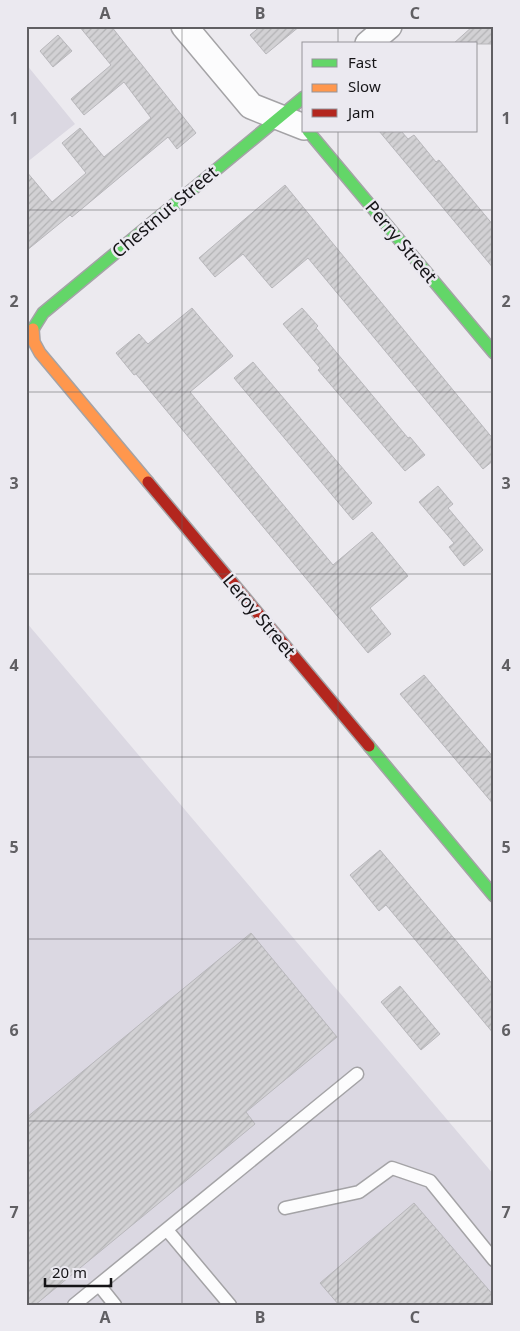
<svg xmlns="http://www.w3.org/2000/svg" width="520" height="1331" font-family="'Noto Sans',sans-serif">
  <defs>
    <pattern id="building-hatch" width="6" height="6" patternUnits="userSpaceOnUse" patternTransform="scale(1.25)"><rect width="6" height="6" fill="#d2d1d4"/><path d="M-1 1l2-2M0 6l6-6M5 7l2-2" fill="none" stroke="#b3b3b5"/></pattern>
  </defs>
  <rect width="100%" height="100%" fill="#eceaef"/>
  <path fill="#dbd8e2" d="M26,64L75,124L26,163Z
    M26,622L494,1175V1305H26Z"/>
  <path fill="url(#building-hatch)" stroke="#b8b7bb" d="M79,26H111L196,133L177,149L168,137L72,217L70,215L26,251V171L52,202L86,173L62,143L80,128L104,157L151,118L124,82L84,115L71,99L111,65Z
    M261,26H300L266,54L250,35Z
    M473,26H494V44H453Z
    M58,35L72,51L53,67L40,51Z
    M379,131H401L408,139L414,135L436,162L439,160L494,226V269Z
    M285,185L494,440V460L483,469L308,258L272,288L243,254L215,277L199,258Z
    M192,308L233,356L190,392L333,565L372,532L408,576L370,608L391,634L368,653L136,374L134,375L116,353L139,334L148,344Z
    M302,308L318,326L316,328L408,438L410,437L425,455L405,471L318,370L320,368L283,324Z
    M253,362L372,503L353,520L234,378Z
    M438,486L453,504L448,508L483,550L464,566L449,547L454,543L419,502Z
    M424,675L494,758V805L400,694Z
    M380,850L494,986V1034L386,905L379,911L350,875Z
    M251,933L337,1037L246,1112L255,1124L35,1305H26V1118Z
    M400,986L440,1034L421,1050L381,1002Z
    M414,1203L494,1296V1305H339L320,1283Z"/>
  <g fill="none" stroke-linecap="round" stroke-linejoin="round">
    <g stroke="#a4a3a6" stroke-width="15">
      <path id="lane" d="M285,1208L359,1192L392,1168L430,1181L494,1260
        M167,1230L230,1305
        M99,1285L115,1305
        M74,1305L357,1074"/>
    </g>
    <g stroke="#a4a3a6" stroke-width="28">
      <path id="street" d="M184,26L251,106L304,127
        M368,44L389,26"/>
    </g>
    <g stroke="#a4a3a6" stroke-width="14">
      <path id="fast" d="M308,131L494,353
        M33,329L43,313L304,97
        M369,746L494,896"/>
    </g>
    <g stroke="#a4a3a6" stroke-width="14">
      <path id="slow" d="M33,329L34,342L40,353L148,482"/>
    </g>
    <g stroke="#a4a3a6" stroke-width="14">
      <path id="jam" d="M148,482L369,746"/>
    </g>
    <use href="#lane" stroke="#fcfcfd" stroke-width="12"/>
    <use href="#street" stroke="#fcfcfd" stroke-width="25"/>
    <use href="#fast" stroke="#63d668" stroke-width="11"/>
    <use href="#slow" stroke="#ff974d" stroke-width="11"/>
    <use href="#jam" stroke="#b3261e" stroke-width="11"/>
  </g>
  <path fill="none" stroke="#605f63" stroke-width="1" stroke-opacity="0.55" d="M182,26V1305M338,26V44M338,131V1305M26,210H494M26,392H494M26,574H494M26,757H494M26,939H494M26,1121H494"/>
  <g text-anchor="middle" stroke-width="5" stroke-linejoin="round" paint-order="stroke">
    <g font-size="18" fill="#151417" stroke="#ebe9f0">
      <text transform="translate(165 212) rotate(-40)" y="6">Chestnut Street</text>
      <text transform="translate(401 242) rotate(50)" y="6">Perry Street</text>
      <text transform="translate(259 616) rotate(50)" y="6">Leroy Street</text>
    </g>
  </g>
  <rect width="520" height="1331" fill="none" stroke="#ebe9f0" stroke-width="55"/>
  <rect x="302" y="42" width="175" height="90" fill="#ebe9f0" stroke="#959499"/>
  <rect x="312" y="59" width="25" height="8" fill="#63d668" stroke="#959499"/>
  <text x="348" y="68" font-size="15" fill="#151417">Fast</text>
  <rect x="312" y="84" width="25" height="8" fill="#ff974d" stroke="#959499"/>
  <text x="348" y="92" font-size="15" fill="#151417">Slow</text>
  <rect x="312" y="109" width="25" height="8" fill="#b3261e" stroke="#959499"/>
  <text x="348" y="118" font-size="15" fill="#151417">Jam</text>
  <path d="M45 1278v8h66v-8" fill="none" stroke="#151417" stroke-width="2.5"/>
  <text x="52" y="1278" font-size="15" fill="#151417" stroke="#ebe9f0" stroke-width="4" paint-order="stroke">20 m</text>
  <rect x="28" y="28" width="464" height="1276" fill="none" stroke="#605f63" stroke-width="2"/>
  <g font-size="16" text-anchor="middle" font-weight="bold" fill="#605f63">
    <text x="105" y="19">A</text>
    <text x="260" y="19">B</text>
    <text x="415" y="19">C</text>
    <text x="14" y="124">1</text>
    <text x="506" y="124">1</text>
    <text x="14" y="307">2</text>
    <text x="506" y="307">2</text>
    <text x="14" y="489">3</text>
    <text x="506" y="489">3</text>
    <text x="14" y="671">4</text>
    <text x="506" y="671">4</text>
    <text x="14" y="853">5</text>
    <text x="506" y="853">5</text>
    <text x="14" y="1036">6</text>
    <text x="506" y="1036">6</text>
    <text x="14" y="1218">7</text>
    <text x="506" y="1218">7</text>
    <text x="105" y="1323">A</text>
    <text x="260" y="1323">B</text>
    <text x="415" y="1323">C</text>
  </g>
</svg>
